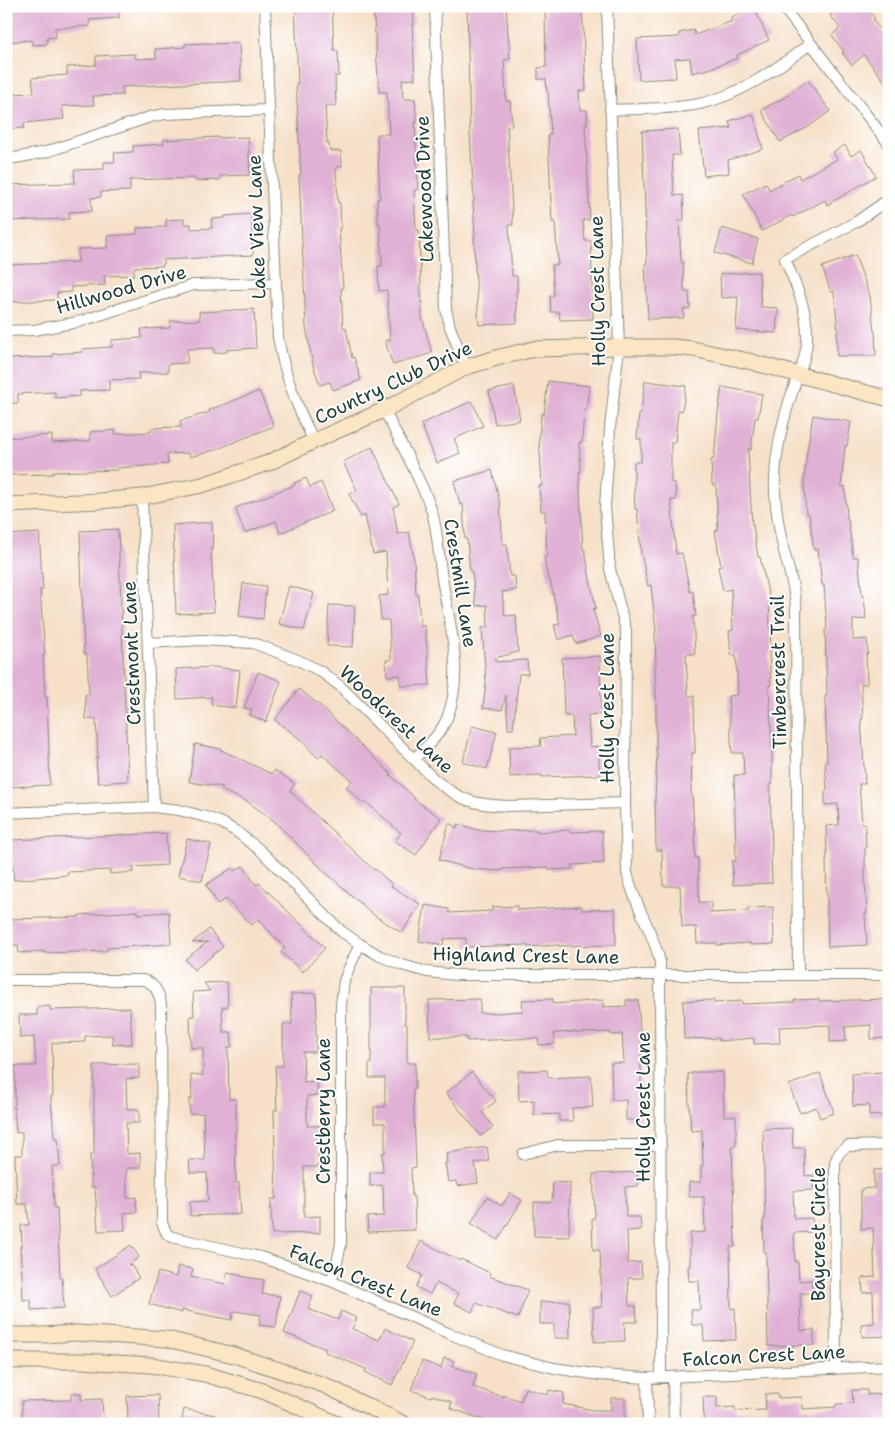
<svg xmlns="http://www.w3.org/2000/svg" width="895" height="1430" font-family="'Shantell Sans',sans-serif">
  <rect width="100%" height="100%" fill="#fff"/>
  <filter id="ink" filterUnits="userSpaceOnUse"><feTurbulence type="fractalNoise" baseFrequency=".02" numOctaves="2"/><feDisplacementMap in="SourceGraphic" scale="10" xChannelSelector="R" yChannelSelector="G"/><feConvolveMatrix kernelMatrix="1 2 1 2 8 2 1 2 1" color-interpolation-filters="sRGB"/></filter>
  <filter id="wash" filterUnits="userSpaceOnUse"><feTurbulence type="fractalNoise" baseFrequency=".0096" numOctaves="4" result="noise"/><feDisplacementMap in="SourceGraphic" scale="20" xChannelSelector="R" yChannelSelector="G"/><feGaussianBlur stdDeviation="1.12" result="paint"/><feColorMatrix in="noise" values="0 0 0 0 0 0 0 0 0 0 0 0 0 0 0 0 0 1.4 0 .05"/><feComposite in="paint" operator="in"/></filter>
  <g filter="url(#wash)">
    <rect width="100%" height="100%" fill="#f6e0c8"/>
    <g id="blocks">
      <path fill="#e0b1d4" d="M12,6H119V18L89,20L90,26L55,28L56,37L47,38V44L32,45V40L6,42V12H12Z
        M295,6H332L334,51H338L339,76H335L336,106H325L327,143H329L330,151H341L342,166L336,167L338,203H340L341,228H339L343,289H341L343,328H346L352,358L354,357L361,380L333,390L330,382L320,385L313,365L306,327L299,175H301L296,83H298Z
        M373,6H413L414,25H412L415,79L402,80L403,99H415L417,123H415L418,190H414L416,230H419L422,318L432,353L393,365L385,341L390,340L387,290L379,291L378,266H382L380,224H378L377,199H380L377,134H389L387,92H379Z
        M467,6H506L510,59L504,60L506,101H510L512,126H507L513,225H509L512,276H517V292H516L517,323L479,325L475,268L474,237H475L473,202H474L470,135Z
        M545,6H582L586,90L579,91L580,110H587V124H585L590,220H583L585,241H591L593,319L560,320L559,312H551L550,296H554L552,265H558L555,222H552L548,135L551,134L548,92H547L546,79H538V68L546,67Z
        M840,6H864L875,18L873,20L889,41V87L864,55L852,65L842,53L844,52L832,35L840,28L830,15Z
        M754,8L769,40L737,55L738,58L708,69L692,73L690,58L675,59L676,78L639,80L637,39L679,37V33L694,30L695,35L732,21L731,18Z
        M210,43V44L239,43L241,81L122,87L123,95L93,96L94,105L62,106L64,119L24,123V128L10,129L8,94L34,93L32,78L67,75V67L96,65V56L135,54L136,59L156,58L155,49L185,47V44Z
        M808,80L830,111L810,126L780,142L761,110L787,96Z
        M753,114L763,149L728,160L729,173L704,176L699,131L731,128L729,121Z
        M678,129L680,155H672L674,196L683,195L684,220H679L681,262H683L684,292H689L690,309H683L684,318L648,319L645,264L647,263L642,131Z
        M218,137V138L248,137L250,175L220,176V180L195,181V178L130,180V191L101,192V197L91,198L92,211L69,212V219L6,221V185L75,183L74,170L104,169V162H115L114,153L133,152V146L164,144L163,140Z
        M845,145L851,156L861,150L876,176L827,205L825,200L793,217L792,215L762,231L743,194L766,183L769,190L798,174L800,179L837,159L833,152Z
        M251,214L253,255L163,260V266L134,267V275L104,276L105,285L71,287V292L57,293V300L6,302V265L78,262V249L107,248V236L137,234V228L166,227V220L184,219V224H191V229L212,228L211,219L225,218V216Z
        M722,228L758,239L752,263L715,253Z
        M855,255L870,296L874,331H875L876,356H837V332H838L834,291L831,292L822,267Z
        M759,272L761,307L778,308L776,333L736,330L738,297L721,298L720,274Z
        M254,309L256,348L226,350L227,352L214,353V348L187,349V363L168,364V372L138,373L139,379L109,380V390L80,391V396L55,398V392L18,394V403L6,404V359L53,357V354L83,352L82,349L112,347V340L142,338L141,329L170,328V321L200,320L199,312Z
        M548,381L589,386L586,410H584L582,442H579L581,472H579L583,550H585L590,580L596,608L593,609L601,636L576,644L573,635L558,640L554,625L560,624L550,580H548L544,557L547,556L545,511H541L539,486H542L539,439L541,414H544Z
        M645,381L686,386L682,411L678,410L675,442H671V483L675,482L676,500H671L676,554L682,553L690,592L693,591L696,616H693L695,654H686L688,696H694L695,753H692L691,794H692L694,826H695V858L698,857L699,902H711V913L748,911V908L773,907L774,944L750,945V943L717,945V943H697L696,927H682L680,886H663L662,850H656L655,799L657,753H656V697L655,665H656L655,632H656L651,585L648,586L641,553L637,509H635L634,485V462H641V439H637L639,414H641Z
        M514,386L520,420L495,424L489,391Z
        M722,387L762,394L758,418H755L751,450L748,449L752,525H753L758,557H760L769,597L771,653H769L771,685H769L772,751V785H770L772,851H771L772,883L733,885L732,861H736L734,775H744L743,753H732L728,696L738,695L736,655H731L729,631L733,630L731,589L723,591L718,567L721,566L715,531L718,530L716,485H712L711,460L714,459L718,412Z
        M259,391L274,426L215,450L190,457L189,453L167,454L168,464L117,468V470L53,472V474L6,475V438L52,435V443L90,441V432L115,430V434L151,432V428L181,427L180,421L210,412L209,410Z
        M472,401L483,426L454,439L460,453L437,463L421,424Z
        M813,415L851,422L847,446H845L841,487L845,486L847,519H848L853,557H858L862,596H864L866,619L853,620V640L867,639L868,654H866L867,684H861L863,719H861L865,784H859L862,824H865L866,849H865V882L867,914H865L867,945L828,947L826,859H827L826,826L839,825L838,804L825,805V791H827L825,762H827L825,696H827L825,630H827L824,585H822L818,549L814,550L809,513L806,514L804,481L807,451Z
        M372,447L399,504L393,507L398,534L409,532L414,559L416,594H418L420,626H425L430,685L401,686L400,675L387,676L386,660H391L389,620H381L379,596L388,595L386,552L373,554L365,515L361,517L349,494L357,490L343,462Z
        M492,470L500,503L503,545L507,544L510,576H515L516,590L502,592L505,616L516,615L518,652L495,658L496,662L527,660L528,674H519L513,729H508L506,695L502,710L483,708L486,682L482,628L488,627L487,605L476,606L472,572H470L467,539H465L463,504L460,505L454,481Z
        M306,478L310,487L321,482L333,511L280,533L276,521L245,533L235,508L295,485L294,483Z
        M212,522L213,548H211L214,612L176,614L173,525Z
        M118,529L128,781L98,783L96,758H98L96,719H86L85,695L89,694L87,654H84L80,531Z
        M39,533L43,590H40L45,655H43L45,697H47L50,785L10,787L6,692V535Z
        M243,583L266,586L263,619L239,616Z
        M289,586L314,593L304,630L279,624Z
        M329,605L355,606L353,647L327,646Z
        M600,656L601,714L588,715L590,747L598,746L600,775L542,777V775L510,777L509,747L541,746L540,738L573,736L572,716H564L562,658Z
        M214,667L240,670L236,708L211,705L212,697L177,699L176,669Z
        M258,672L281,681L266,722L250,715L252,709L244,708Z
        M299,689L323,708L391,774L390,775L415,798L414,799L441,818L416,855L395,841L401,833L366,802L364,804L346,787L352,781L322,754L318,758L300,739L275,720Z
        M472,726L497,732L487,769L463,762Z
        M195,744L221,749V750L272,774L275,770L295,784L290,791L374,870L375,869L392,884L391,886L420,904L402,933L374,915L324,871L273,820L248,802L221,790L223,787L189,782Z
        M449,823L457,828L458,824L478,830L503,831L537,830V832L570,830V832L602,831L604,863L572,865V869L549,870V867L502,869V871L472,869L439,860Z
        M166,833L167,865L133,867L134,872L110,874V870L67,872L68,875L14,880L11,840Z
        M187,839L211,844L202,881L178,876Z
        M243,866L256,885L259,883L325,948L303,972L281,952L285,948L258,919L252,925L226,899L218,904L206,885L232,868L234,871Z
        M425,905L449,909V913L492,911V907L517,906V910L582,906V910L615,909L616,945L559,946V945L527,947V945L466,947V938L444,939L443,945L419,941Z
        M138,911V914L169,912L171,944L107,948V951L43,953V951L19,953L18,945H11L10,919L79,917V915Z
        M209,929L223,947L194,970L185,959L208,942L192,943Z
        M227,982L228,1007H222L223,1032H231L232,1047H228L229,1099H236V1131H235L236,1183H239L241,1214L190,1216V1202L208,1201L207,1173H190L189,1160H205L203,1113L190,1114L189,1099H192L191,1075H203V1048H191L190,1016H194L193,992L210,991L204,983Z
        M371,988H405V1024H407V1063H415V1089H413L416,1167L411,1168L412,1197H414L415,1230L368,1232L367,1217L384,1216L383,1185L370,1186V1172H383L382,1153H385V1123H374V1107H385V1078H369V1064H371Z
        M316,993L317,1018H316V1052H303L304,1082L317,1081L318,1095L307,1096V1126H320V1140H318V1167H304V1217L320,1216V1233L272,1234L271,1199H276L274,1110H277L275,1066H283V1024H292L291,994Z
        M480,999V1013H496L523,1011L522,1000L553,999V1004L603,1000V1007L626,1006V1000H638L641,1044V1120H626V1100H612L611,1063H624L622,1034L611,1035V1032L576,1033V1032L554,1033L555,1044L539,1045L538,1038L467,1041V1037H430L429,1000Z
        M819,999V1001L889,999V1038L871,1039V1025L845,1027L846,1041L830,1042V1025L779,1027L780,1043L754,1044V1038L719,1041V1038L684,1039L683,1001L714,1000V1003L742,1001V1004L795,1002L794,1000Z
        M50,1006V1010L130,1008L132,1044L113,1045L112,1035L85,1036V1042L52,1043L53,1096H51L54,1138H58L60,1166H52L54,1208H57L60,1278H62L64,1308L31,1310V1299L23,1300L22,1276L20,1246H22L21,1225H29L27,1204H17L15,1155H22V1132L16,1133L14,1105H15V1066H36L34,1037L20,1038L19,1015H37V1007Z
        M139,1064V1078L126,1079L127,1109H139V1123H126L127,1154L140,1153V1168H126L127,1198L136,1197L137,1212L124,1213L125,1230L98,1231L95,1187H91L90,1155H94V1065Z
        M547,1070L548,1078L591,1076L593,1107L572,1108L573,1121H559V1114L534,1115V1100L519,1101L518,1071Z
        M472,1072L496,1101L482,1112L493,1127L481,1136L446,1093Z
        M698,1072H723L724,1116H736V1146H732L735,1247H730L731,1309L735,1308L736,1340L704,1341L703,1325H692L691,1310H700L699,1281H689L688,1267H690V1233L705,1232L704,1197H689V1182H701V1166H703L702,1130L691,1131L689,1103L688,1074Z
        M883,1072L885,1115L869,1116V1105L853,1106L852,1074Z
        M820,1073L833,1109V1113L820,1118L816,1107L800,1113L789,1085Z
        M792,1128L793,1148H804L805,1176L813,1175V1190L793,1191L794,1219L812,1218L813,1232L794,1233L795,1262H798L799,1281L812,1280V1293H800L801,1331L814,1330V1345L768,1346L766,1252H764L763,1220H765L763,1129Z
        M487,1147L489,1161L475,1163L478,1183L457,1186L456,1181L448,1182L445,1163H447L446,1153Z
        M889,1169V1336L862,1337L861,1324L874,1323L873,1292L863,1293L862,1278L875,1277L873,1228L861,1229V1189L874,1188V1170Z
        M637,1172L638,1186L625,1187L626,1217H640L641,1230L627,1231L628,1263L641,1262L642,1278H628L629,1306H636L637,1322H624L625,1341L594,1342L593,1307H602L600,1250H593L592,1218H595L593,1174Z
        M553,1182L570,1183L569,1237L534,1236V1202H552Z
        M510,1193L522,1200L498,1240L471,1223L487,1197L502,1206Z
        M421,1241L460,1261L461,1259L490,1273L489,1276L528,1290L518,1318L476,1303L472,1312L454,1303L459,1294L436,1283L430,1294L416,1287L422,1275L408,1268Z
        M131,1245L139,1257L128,1265H131L139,1278L112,1296L95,1269Z
        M178,1266L193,1269L191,1277L225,1284L227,1272L241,1275L240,1276L264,1280L262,1294L280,1296L276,1327L259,1325L261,1315L233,1311L232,1320L182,1310V1313L149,1304L158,1272L176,1277Z
        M300,1291L313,1296L308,1309L338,1320L341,1311L357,1318L352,1329L379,1340L385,1328L413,1342L392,1385L365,1372L366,1369L325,1352L326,1349L284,1333Z
        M569,1301L570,1338H554V1324H540V1302Z
        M444,1358L454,1361L452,1366L477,1374L473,1387L503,1397V1395L521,1401L525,1388L548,1395L549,1390L564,1393L563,1404L593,1410H611V1398H625V1424H495L450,1408L452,1402L432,1395L431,1397L411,1390L422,1361L441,1368Z
        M852,1390H867V1395L889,1393V1424H704L703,1397H717V1408L735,1407V1411L766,1410L765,1394H778V1398L802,1397L803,1409L836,1407V1404L853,1403Z
        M71,1393H81V1400L102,1399L103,1421L85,1422V1424H22V1401L71,1400Z
        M158,1395L159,1424H144V1422L128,1423L127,1396Z
        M184,1409L215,1415L214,1424H181Z"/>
    </g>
  </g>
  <g filter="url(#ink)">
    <use href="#blocks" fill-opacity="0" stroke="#8a8e7e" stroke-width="1"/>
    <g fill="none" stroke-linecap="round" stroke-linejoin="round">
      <g stroke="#8a8e7e" stroke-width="12">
        <path id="street" d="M265,6L278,337C284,373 297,408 314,441
          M435,6L446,309L450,327L466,367
          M607,6L619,347L610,428L605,507L610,569L626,630L625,803L627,872C633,903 653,930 660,962L661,1377
          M782,6L889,144
          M610,110C640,108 670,110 699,104C741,95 776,69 810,44
          M6,158H15L46,152L150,117L165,114L269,110
          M6,331L34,330L78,322L193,285L276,283
          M384,410C399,439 417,473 429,503C438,527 438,553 442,578C449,624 465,672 447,718C441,734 426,747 414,759
          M142,497L154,807
          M148,643L202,640L253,643L298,660L320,671L340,686L435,780C461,801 475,805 508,806L625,803
          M6,813L154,807L179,810L206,817L222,823L237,832L260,850L341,931L360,944L380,956L402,965L427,972L457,975H889
          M798,975L796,606C794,586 788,567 783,547C778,524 774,502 775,479C776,448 783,419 793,390C799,371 808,355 807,335C807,308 795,283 785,259L856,222L889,199
          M6,980H143C155,983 160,994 161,1006L162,1223L167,1234L172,1237L260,1257L303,1271L331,1281L448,1333L502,1355L554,1368L600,1375L647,1378L889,1366
          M523,1154L558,1145H661
          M331,1281L336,1267L341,1244V1004L344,981L349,968L360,944
          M836,1369L835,1163C837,1155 840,1150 848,1146L889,1145
          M673,1377L674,1424
          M647,1378L648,1424"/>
      </g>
      <g stroke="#8a8e7e" stroke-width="17">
        <path id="secondary" d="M6,505L100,501L142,497L202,485L268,463L314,441L384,410L466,367L500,357L534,349L619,347H674L693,349L748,361L889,399
          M6,1335H44L77,1333L167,1339L234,1355L324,1385L404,1424
          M6,1361H81L151,1365L205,1374L263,1391L338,1424"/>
      </g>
      <use href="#street" stroke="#fff" stroke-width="10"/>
      <use href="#secondary" stroke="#fbe6c4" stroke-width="15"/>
    </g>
  </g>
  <g text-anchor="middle" stroke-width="4" stroke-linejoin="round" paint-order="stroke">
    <g font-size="19" fill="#1f3d34" stroke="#fff">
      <text transform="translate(424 189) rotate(-92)" y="7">Lakewood Drive</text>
      <text transform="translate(256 227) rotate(-92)" y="7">Lake View Lane</text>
      <text transform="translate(121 289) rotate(-16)" y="7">Hillwood Drive</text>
      <text transform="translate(597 291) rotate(-91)" y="7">Holly Crest Lane</text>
      <text transform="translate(393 382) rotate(-25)" y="7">Country Club Drive</text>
      <text transform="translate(461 583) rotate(81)" y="7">Crestmill Lane</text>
      <text transform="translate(131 653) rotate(-92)" y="7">Crestmont Lane</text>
      <text transform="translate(778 672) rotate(-91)" y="7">Timbercrest Trail</text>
      <text transform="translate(607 708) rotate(-90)" y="7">Holly Crest Lane</text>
      <text transform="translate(397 719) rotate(43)" y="7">Woodcrest Lane</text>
      <text transform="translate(526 955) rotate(1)" y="7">Highland Crest Lane</text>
      <text transform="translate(643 1107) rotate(-90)" y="7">Holly Crest Lane</text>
      <text transform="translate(323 1111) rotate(-90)" y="7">Crestberry Lane</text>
      <text transform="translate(818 1234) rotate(-90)" y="7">Baycrest Circle</text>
      <text transform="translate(366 1280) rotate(22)" y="7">Falcon Crest Lane</text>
      <text transform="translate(764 1355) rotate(-3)" y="7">Falcon Crest Lane</text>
    </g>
  </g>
  <rect width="895" height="1430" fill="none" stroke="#fff" stroke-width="25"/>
</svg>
